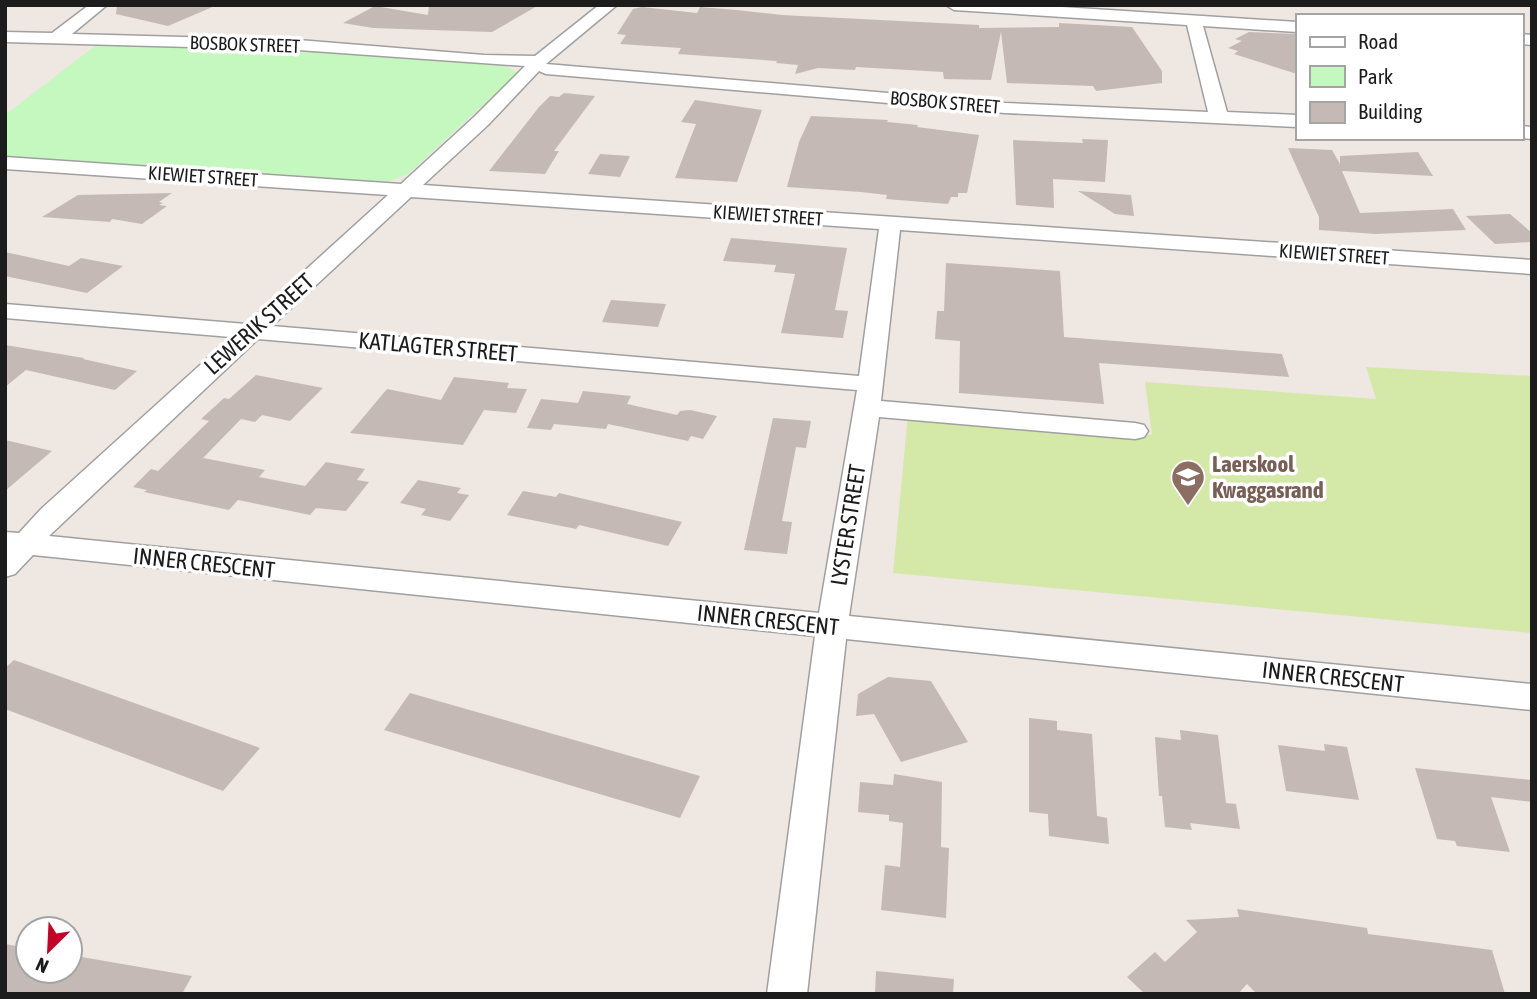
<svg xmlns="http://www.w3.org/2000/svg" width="1537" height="999" font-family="'Asap Condensed',sans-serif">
  <rect width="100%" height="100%" fill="#eee7e2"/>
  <path fill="#d4e8a8" d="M1366,367L1532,376V633L893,573L908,415L1152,435L1145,382L1376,399Z"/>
  <path fill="#c5f8be" d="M96,45L306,50L505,66L518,73L408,174L387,182L5,156V115Z"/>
  <path fill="#c5b9b6" d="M117,5H217L168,26L116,14Z
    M429,5H539L492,32L373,28L343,23L375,6L428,15Z
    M642,7L697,13L700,7L736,10L782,15L979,25V28L1059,27V23L1132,27L1162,71V83L1096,91L1093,86L1007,83L1001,32L991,80L944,79L943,72L856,67L855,70L818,68L795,74L798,65L776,63L777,61L678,54L681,48L620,44L626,35L617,34L633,9Z
    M1249,32L1297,34V74L1234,54L1238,51L1228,48L1242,41L1235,39Z
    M564,93L595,96L554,151H559L545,174L489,171L539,107L550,96L559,97Z
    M695,100L762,110L737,182L675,178L696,124L681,122Z
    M811,116L888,120L887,122L918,125L917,127L979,135L967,193H958V197H951L948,204L886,199L887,195L861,192L787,187L799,142Z
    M1082,139L1108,140L1105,182L1053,179L1054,208L1016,205L1013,140L1083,143Z
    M1288,148L1332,150L1340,164V156L1418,152L1433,176L1342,171L1360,213L1453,209L1466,230L1376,234L1319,230V217Z
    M600,154L630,156L620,177L588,174Z
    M1078,191L1131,195L1134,216L1115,214Z
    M172,193L159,202L163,203L159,205L167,206L142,224L112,219L110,222L42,217L78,195Z
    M1510,214L1532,233V242L1495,244L1466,216Z
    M731,238L847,248L835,310L848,311L843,338L781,333L795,274L774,272L776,265L723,261Z
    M5,252L69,266L81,258L123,266L87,293L5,276Z
    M946,263L1060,271L1064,337L1282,354L1289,377L1099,363L1104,404L959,393L960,341L935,339L937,311H944Z
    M611,300L666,304L658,327L602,322Z
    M5,345L84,358L83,359L137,371L115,390L26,370L5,387Z
    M256,375L323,388L290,421L262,415L255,422L241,419L203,458L265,470L259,477L305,486L326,462L365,469L357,480L369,482L346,511L316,508L310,515L238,500L229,510L144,492L147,490L133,487L151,469L158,471L209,421L201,419L224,398L229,399Z
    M454,377L509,383L507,388L527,389L516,413L484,410L463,445L350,433L387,389L441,400Z
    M583,391L631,396L627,404L677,415L680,411L690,410L717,416L703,439L691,436L688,441L608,424L606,429L554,424L551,430L527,428L541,399L578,403Z
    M773,418L811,421L806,448L796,447L782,521L792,522L787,554L744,550Z
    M5,440L52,451L5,491Z
    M418,480L461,488L457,493L469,495L450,521L421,515L426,509L400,503Z
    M523,491L556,497L559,493L682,522L668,546L579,525L576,529L507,515Z
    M14,660L260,748L223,791L5,709V668Z
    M888,677L931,681L968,742L901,762L874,714L856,716L858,694Z
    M410,693L700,776L680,818L384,730Z
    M1029,718L1057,721V730L1092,734L1097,816L1107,818L1109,844L1049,836L1048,814L1029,812Z
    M1180,730L1218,735L1226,803L1236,804L1240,829L1190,823L1192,830L1165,827L1162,796H1159L1155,737L1181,740Z
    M1324,744L1347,747L1359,800L1286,791L1278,745L1325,751Z
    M1415,768L1532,780V802L1491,797L1510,852L1457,846L1455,841L1437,839Z
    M894,774L942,782L941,847L949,848L946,918L881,910L885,865L900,867L903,823L889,821V815L858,812L860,782L893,785Z
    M1237,909L1367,928L1368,934L1492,950L1505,994H1257L1247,984L1238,994H1145L1127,977L1155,952L1165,962L1197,932L1186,920L1239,917Z
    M5,944L28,948V971H70V955L192,976L182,994H5Z
    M876,971L954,979L953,994H875Z"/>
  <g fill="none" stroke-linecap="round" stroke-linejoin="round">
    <g stroke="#a0a0a0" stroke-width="3">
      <path id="minor" d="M89,5H107L72,34L298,40L484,55L535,56L599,5H617L546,64L1005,103L1208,112L1187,25L954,10L946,5H1031L1297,22V32L1203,26L1227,112L1297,115V127L1005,113L546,74L539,71L488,125L423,185L1532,260V274L900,230L881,401L1135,423L1144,425L1148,431L1144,437L1135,439L879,417L849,616L1532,684V710L846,639L807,994H767L815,636L33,555L15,574L5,577V532L19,533L41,509L231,337L5,318V304L246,324L388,195L5,169V157L401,184L474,117L525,66L298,50L5,42V32L52,33ZM411,197L879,229L859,376L272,326ZM258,339L857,390L819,613L49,536Z
        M1521,34L1532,35V45L1521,44Z
        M1521,126L1532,127V139L1521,138Z"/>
    </g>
    <use href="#minor" fill="#fff" fill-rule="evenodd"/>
  </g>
  <defs>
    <g id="school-pin" transform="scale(1.75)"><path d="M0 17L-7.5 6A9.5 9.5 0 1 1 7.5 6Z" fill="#8d6e63" stroke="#fff"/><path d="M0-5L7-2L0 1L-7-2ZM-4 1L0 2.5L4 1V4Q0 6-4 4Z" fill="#fff"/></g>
  </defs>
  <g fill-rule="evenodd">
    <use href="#school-pin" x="1188" y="477"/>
  </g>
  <g text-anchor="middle" stroke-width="7" stroke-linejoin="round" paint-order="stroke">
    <g font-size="19" fill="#1c1c1c" stroke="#fff">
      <text transform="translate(245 44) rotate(2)" y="7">BOSBOK STREET</text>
      <text transform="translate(945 102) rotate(5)" y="7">BOSBOK STREET</text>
      <text transform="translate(203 176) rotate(4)" y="7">KIEWIET STREET</text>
      <text transform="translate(768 215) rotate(4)" y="7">KIEWIET STREET</text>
      <text transform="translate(1334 254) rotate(4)" y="7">KIEWIET STREET</text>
    </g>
    <g font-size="23" fill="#1c1c1c" stroke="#fff">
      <text transform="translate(259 324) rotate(-42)" y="8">LEWERIK STREET</text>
      <text transform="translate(438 347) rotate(5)" y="8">KATLAGTER STREET</text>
      <text transform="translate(848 525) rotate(-81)" y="8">LYSTER STREET</text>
      <text transform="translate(204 563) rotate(6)" y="8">INNER CRESCENT</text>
      <text transform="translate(768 620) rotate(6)" y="8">INNER CRESCENT</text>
      <text transform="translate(1333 677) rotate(6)" y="8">INNER CRESCENT</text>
    </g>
    <g font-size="23" font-weight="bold" fill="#785e54" stroke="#fff" text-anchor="start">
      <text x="1212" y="472">Laerskool<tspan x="1212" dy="26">Kwaggasrand</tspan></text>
    </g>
  </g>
  <rect width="1537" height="999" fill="none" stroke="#1c1c1c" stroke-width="14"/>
  <rect x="1296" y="14" width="228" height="126" fill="#ffffff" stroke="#a4a4a4" stroke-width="2"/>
  <rect x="1310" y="37" width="35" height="10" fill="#ffffff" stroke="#a4a4a4" stroke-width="2"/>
  <text x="1358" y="49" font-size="21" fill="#1c1c1c">Road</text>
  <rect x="1310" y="66" width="35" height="21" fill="#c5f8be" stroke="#a4a4a4" stroke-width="2"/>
  <text x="1358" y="84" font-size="21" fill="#1c1c1c">Park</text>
  <rect x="1310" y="102" width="35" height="21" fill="#c5b9b6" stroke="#a4a4a4" stroke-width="2"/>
  <text x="1358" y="119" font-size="21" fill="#1c1c1c">Building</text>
  <g transform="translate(49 950) rotate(204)"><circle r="33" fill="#ffffff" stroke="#a4a4a4" stroke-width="2"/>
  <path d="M0-5L12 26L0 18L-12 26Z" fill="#c50329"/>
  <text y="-10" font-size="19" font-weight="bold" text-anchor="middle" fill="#1c1c1c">N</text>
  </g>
</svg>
